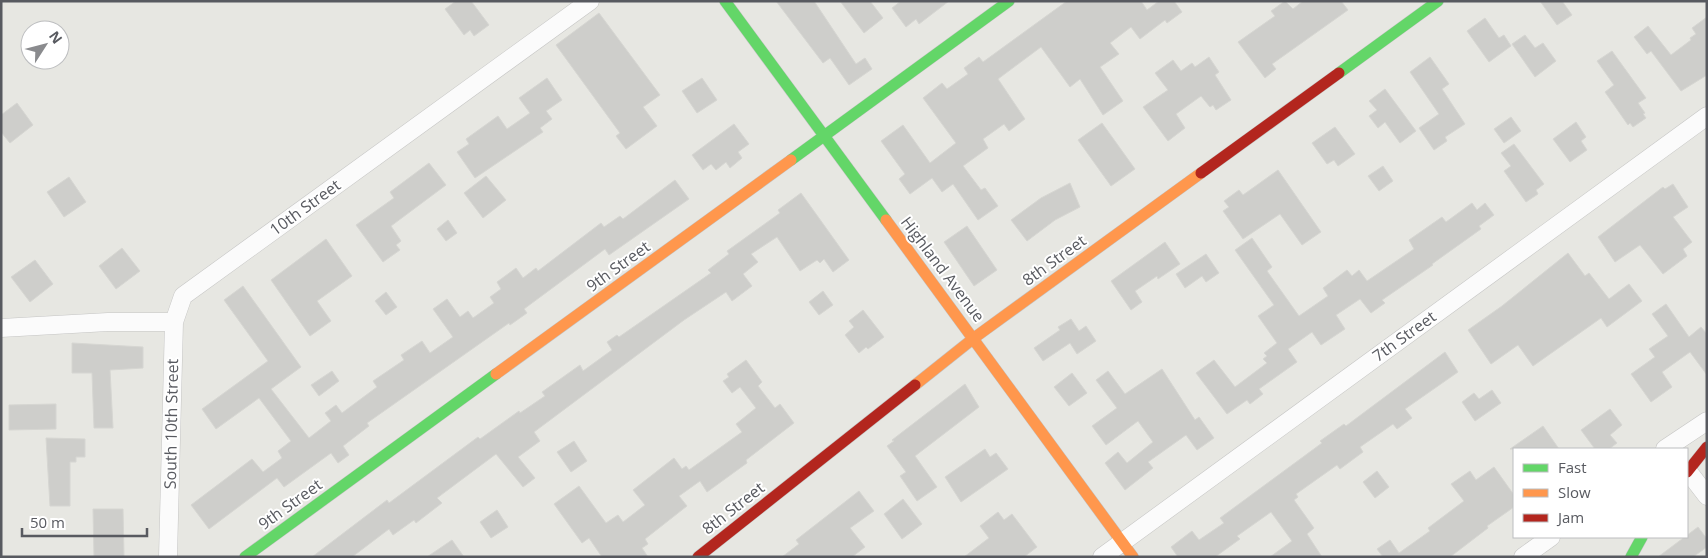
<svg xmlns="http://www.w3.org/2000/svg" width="1708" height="558" font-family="'Open Sans',sans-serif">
  <rect width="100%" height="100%" fill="#e7e7e2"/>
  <path fill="#cececb" stroke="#d6d6d2" d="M456,1H471L489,25L474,36L470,30L464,35L445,9Z
    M776,1H814L856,64L865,58L872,69L849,85L830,58L823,63Z
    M840,1H870L883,18L864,33Z
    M901,1H949L919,24L916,19L906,27L892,8Z
    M1067,1H1141L1147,10L1159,1H1174L1182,12L1167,23L1165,20L1140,39L1131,27L1110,43L1119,54L1100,67L1123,101L1103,115L1080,79L1070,87L1041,47L998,79L1025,119L1009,131L1004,124L983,139L988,148L963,166L981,190L985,188L998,206L978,220L953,184L942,192L932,178L910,194L899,179L905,174L881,141L903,125L930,163L956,143L923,98L942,83L947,89L968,74L964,68L979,57L983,62Z
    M1285,1L1293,9L1303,1H1341L1348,10L1272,64L1276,69L1265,78L1238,42L1275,16L1271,11Z
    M1540,1H1562L1572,15L1557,25Z
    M599,13L660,95L643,107L657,126L626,149L616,136L620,133L556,45Z
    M1707,17V75L1681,91L1651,51L1647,54L1634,37L1648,26L1671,55L1691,40L1690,38L1696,34L1692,28Z
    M1485,18L1499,38L1504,35L1511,46L1489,62L1467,31Z
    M1525,35L1535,48L1543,43L1556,61L1535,77L1512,44Z
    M1612,51L1646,98L1638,103L1645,113L1643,114L1646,118L1633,127L1630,123L1628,125L1605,92L1614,85L1597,61Z
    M1209,57L1219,72L1215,75L1231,100L1216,110L1213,105L1210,107L1201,96L1176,114L1185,128L1168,141L1143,107L1168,90L1155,73L1173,60L1181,71L1192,63L1195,67Z
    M1430,57L1449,84L1442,89L1465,124L1445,137L1447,141L1434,150L1419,128L1439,114L1410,72Z
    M547,78L562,100L546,111L552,119L540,128L543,132L475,178L457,152L469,144L466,139L498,116L507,129L530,113L519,98Z
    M702,78L717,100L697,113L682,91Z
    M1385,89L1416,131L1400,143L1385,122L1378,128L1369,116L1377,110L1369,101Z
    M17,103L33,125L10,143L1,132V115Z
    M1511,117L1521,131L1504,143L1494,129Z
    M1576,122L1586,137L1581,141L1587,150L1570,162L1553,139Z
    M1102,123L1135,169L1111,186L1078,140Z
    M734,124L749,144L738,152L742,158L730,168L726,162L716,170L711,164L703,170L692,155Z
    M1335,127L1355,154L1338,166L1334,160L1327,164L1312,143Z
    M1514,144L1544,184L1536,190L1538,194L1526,202L1504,171L1511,166L1501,153Z
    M429,163L446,185L391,226L401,241L396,245L400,250L383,262L356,225L394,198L390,192Z
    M1383,166L1393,181L1379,191L1368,176Z
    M1278,170L1321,232L1302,245L1280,214L1243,239L1223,211L1229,207L1224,201L1239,190L1243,195Z
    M486,176L506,200L483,218L464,193Z
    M69,177L86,202L64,217L47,192Z
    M675,180L689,199L609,255L605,249L524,309L527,313L510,325L509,323L367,423L369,426L343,446L349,455L338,463L331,453L284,487L277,478L209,529L191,505L252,459L263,472L282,458L278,451L291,441L259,398L216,429L202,409L268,361L224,300L243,286L301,367L271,389L309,438L331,421L325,413L336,405L342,413L377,387L373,381L404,360L401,355L422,341L430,353L453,337L433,309L447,299L460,317L468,311L473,318L494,303L490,297L501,289L497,282L516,268L523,278L536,268L538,271L601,223L604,227L620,216L623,219Z
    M1070,183L1080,207L1055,220L1027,241L1011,220L1041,198Z
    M1673,184L1688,207L1673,217L1692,242L1683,249L1687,256L1663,274L1640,245L1615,262L1598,237L1663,187L1665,189Z
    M801,193L849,260L833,272L824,259L820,263L817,260L800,271L777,237L751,254L758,262L743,274L752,286L732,301L726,292L684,320L534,432L540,441L518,457L535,478L523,487L496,454L437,498L442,503L416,523L414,520L393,535L389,529L352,557H312L387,500L389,503L478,437L480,439L519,411L520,413L545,396L542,392L580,365L583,371L612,350L607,342L617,335L619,337L711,273L708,270L729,254L727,251L780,213L778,210Z
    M1472,203L1477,210L1485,203L1494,215L1479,226L1481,229L1432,264L1433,265L1382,300L1385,303L1371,313L1360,299L1336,315L1345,329L1321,345L1312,332L1288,349L1297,362L1259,389L1263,394L1250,404L1247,400L1227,414L1196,373L1214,360L1235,387L1267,363L1263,359L1267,356L1264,353L1277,343L1258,316L1274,305L1235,250L1252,238L1272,267L1267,271L1299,316L1328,296L1323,288L1347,270L1352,276L1359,270L1367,281L1414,249L1409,240L1442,217L1446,222Z
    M448,220L457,233L446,241L437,229Z
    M967,226L997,270L974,286L944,242Z
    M326,239L352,276L317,301L331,321L310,336L271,280Z
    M1165,242L1180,264L1158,279L1157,276L1135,291L1142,302L1131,310L1111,281Z
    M122,248L140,271L116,289L99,266Z
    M1568,253L1585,276L1589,273L1609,299L1629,284L1642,301L1607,327L1601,318L1533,366L1518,345L1491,364L1468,330L1502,306Z
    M1206,254L1219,273L1206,282L1202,276L1185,288L1176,274Z
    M35,260L53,284L30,302L11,277Z
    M823,291L833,305L819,315L809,302Z
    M386,292L397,307L386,315L375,301Z
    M1666,304L1689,337L1701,327L1707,334V375L1690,352L1662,372L1672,387L1651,402L1631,374L1655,357L1649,349L1668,336L1652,314Z
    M863,310L884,337L868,349L866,347L859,353L845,335L854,327L849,321Z
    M1071,319L1079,331L1086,326L1096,341L1077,354L1070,343L1043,361L1034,348L1060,330L1058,327Z
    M72,343L143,347V368L110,370L113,428H94L92,373H72Z
    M1445,352L1458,372L1405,409L1412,418L1397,429L1393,424L1360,447L1363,452L1340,469L1337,465L1296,494L1298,497L1294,500L1314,528L1307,534L1322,557H1270L1292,541L1271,512L1237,536L1240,539L1215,557H1178L1171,547L1192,531L1199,540L1224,523L1220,518L1322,443L1320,441L1344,424L1346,426Z
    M746,360L762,382L758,386L775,408L780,404L794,423L746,460L747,463L707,492L700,481L679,496L687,506L645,539L648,544L642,548L648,557H602L589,538L582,543L554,504L579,486L606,523L618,515L623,522L645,505L633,490L674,458L682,469L686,466L689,470L742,432L736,424L756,408L740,387L732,393L723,381L729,377L727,374Z
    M1162,369L1195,420L1199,417L1214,438L1197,450L1186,435L1148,462L1153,468L1125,490L1105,463L1118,452L1127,463L1153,442L1138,421L1106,445L1092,426L1117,408L1096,380L1108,371L1125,394Z
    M332,371L339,381L319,396L311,385Z
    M1072,373L1087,393L1069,406L1054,387Z
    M965,384L979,407L915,456L937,487L917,501L900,476L906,472L887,446L894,441L892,440Z
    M1492,390L1501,403L1475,421L1462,402L1474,393L1479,399Z
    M56,404V429L9,430V405Z
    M1610,409L1622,425L1610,435L1617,443L1609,449H1595L1581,430Z
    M1543,426L1559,449H1510Z
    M46,438L85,439V457H76V462H70V506H50Z
    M574,441L587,461L571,472L557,452Z
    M985,449L990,457L996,453L1008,469L961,502L945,477Z
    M1494,467L1514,495V507L1487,526L1488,528L1450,557H1383L1377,549L1390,540L1399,553L1430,531L1428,528L1464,501L1451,484L1470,471L1476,480Z
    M1377,471L1389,487L1375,498L1363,482Z
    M859,491L874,511L850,528L865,547L852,557H782L799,544L796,540Z
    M903,499L922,524L902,539L884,514Z
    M93,509H123L124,557H94Z
    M497,510L508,527L491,538L480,522Z
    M998,512L1004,520L1012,514L1037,547L1024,557H964L989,538L980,526Z
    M1698,527L1707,539V547L1693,557H1658Z
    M452,540L464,557H427Z"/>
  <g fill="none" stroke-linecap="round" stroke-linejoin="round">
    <g stroke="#c5c5c4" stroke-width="19">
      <path id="street" d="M1,328L108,322H174
        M1665,449L1707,421
        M1687,470L1707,496
        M168,557L174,322L183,296L590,1
        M1102,557L1707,116
        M1523,557L1551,537"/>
    </g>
    <g stroke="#c3c3c3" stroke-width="12">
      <path id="fast" d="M725,1L886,220
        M1339,73L1438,1
        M791,160L1009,1
        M245,557L496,374
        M1631,557L1642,537"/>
    </g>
    <g stroke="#c3c3c3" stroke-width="12">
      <path id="slow" d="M886,220L1133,557
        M496,374L791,160
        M915,385L974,338L1201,173"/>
    </g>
    <g stroke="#c3c3c3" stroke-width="12">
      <path id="jam" d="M1201,173L1339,73
        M1687,472L1707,447
        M698,557L915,385"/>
    </g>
    <use href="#street" stroke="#fbfbfb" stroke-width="18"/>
    <use href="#fast" stroke="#63d668" stroke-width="11"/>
    <use href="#slow" stroke="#ff974d" stroke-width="11"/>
    <use href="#jam" stroke="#b3261e" stroke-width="11"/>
  </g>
  <g text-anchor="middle" stroke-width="4" stroke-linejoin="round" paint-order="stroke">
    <g font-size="16" fill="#585a60" stroke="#fff">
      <text transform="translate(305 207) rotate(-36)" y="6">10th Street</text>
      <text transform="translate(1054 260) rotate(-36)" y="6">8th Street</text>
      <text transform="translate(618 266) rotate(-36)" y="6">9th Street</text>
      <text transform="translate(943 269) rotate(53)" y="6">Highland Avenue</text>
      <text transform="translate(1404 336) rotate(-36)" y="6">7th Street</text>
      <text transform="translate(171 424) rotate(-89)" y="6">South 10th Street</text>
      <text transform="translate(290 504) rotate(-36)" y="6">9th Street</text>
      <text transform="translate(733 508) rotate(-38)" y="6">8th Street</text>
    </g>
  </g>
  <rect width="1708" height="558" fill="none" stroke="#585a60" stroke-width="5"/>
  <rect x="1513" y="448" width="175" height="90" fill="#ffffff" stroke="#bcbdbf"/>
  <rect x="1523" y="464" width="25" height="8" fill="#63d668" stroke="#bcbdbf"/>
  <text x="1558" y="473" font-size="15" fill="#585a60">Fast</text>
  <rect x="1523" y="489" width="25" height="8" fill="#ff974d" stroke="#bcbdbf"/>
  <text x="1558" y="498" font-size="15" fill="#585a60">Slow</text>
  <rect x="1523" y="514" width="25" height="8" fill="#b3261e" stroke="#bcbdbf"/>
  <text x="1558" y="523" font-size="15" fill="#585a60">Jam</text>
  <g transform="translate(45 45) rotate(54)"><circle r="24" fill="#ffffff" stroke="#bcbdbf"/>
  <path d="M0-4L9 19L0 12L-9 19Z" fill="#8a8b8e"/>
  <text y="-8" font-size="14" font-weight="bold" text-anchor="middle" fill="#585a60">N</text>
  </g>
  <path d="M22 528v8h125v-8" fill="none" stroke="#585a60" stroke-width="2.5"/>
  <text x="30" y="528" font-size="15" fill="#585a60" stroke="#ffffff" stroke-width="4" paint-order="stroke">50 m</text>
</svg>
